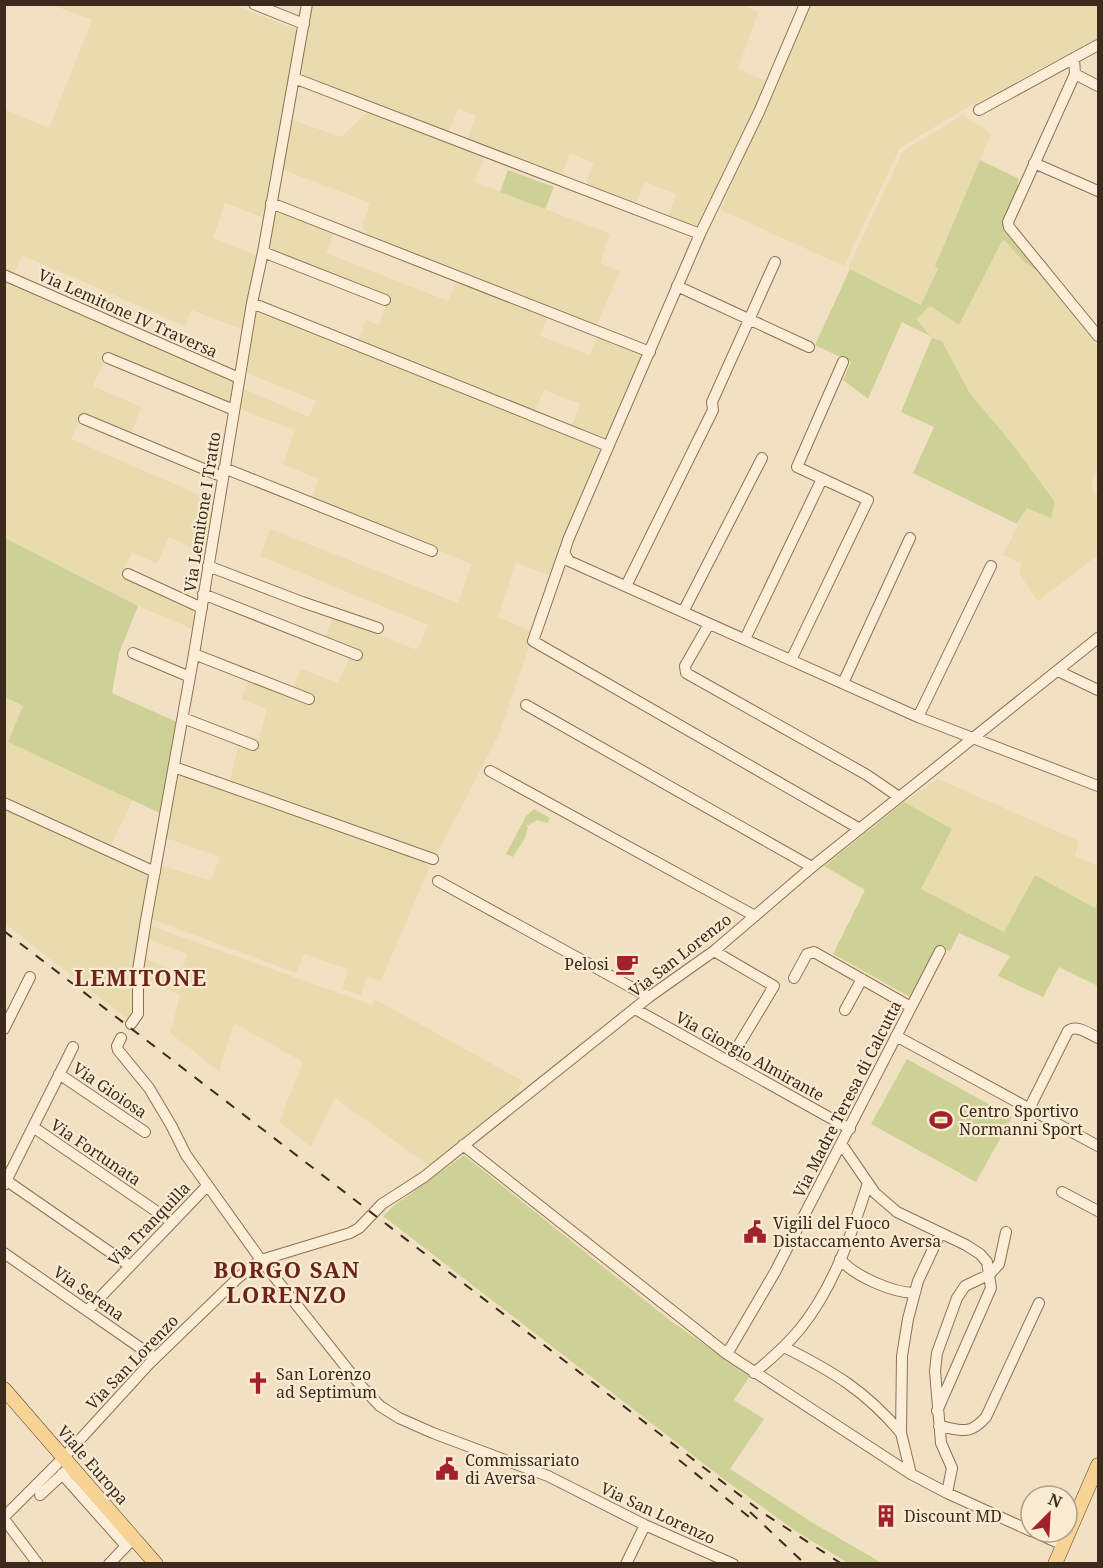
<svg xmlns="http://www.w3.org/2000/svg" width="1103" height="1568" font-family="'Noto Serif',serif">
  <rect width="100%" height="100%" fill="#f2e0c2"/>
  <path fill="#e8dbae" d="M741,4L758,12L738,69L768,82L701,230L668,217L676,194L645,182L635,206L585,187L594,163L570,153L561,177L467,141L476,115L458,109L448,134L296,76L309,5Z
    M52,5H235L297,30L265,218L225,203L213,238L256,255L244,330L191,310L185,326L22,255L11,282L234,379L230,406L106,355L93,386L141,407L131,434L82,415L71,439L216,502L207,555L169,537L157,564L132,552L121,575L198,611L195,630L138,606L5,538L4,109L49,128L92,20Z
    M808,5H1098V38L961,111L900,148L844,266L721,210Z
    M368,111L485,154L475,182L610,234L600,263L620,271L596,327L366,237V232L362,227L370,203L281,169L290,119L341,137Z
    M963,115L991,134L935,266L939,268L921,305L850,269L849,266L903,151Z
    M273,207L334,232L326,253L448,301L457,280L548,315L540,336L589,355L599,335L645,354L607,443L571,428L580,404L544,390L534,413L357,343L366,320L379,325L388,299L266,250Z
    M1004,240L1023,261L1038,272L1098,346V470L1091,483L1093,491L1098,494V555L1038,601L1020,575L1021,563L1003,555L1027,508L1055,501L1014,446L969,392L942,341L932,338L916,319L930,306L959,325L1001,243Z
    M255,308L605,447L551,576L516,563L498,617L534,632L499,734L447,835L434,855L229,784L239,743L256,750L267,709L241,699L249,679L290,694L301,669L338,683L353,650L324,639L333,617L417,650L428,625L260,556L270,529L458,603L472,564L311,501L318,479L283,464L295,430L239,409L242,388L309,417L316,401L245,372Z
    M5,697L23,706L8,742L133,800L111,845L5,796Z
    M178,771L432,861L381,981L368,976L361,995L342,989L348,969L304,954L296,973L149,918L160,865L211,881L220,857L166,838Z
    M938,779L1079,841L1075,856L1098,866V902L1095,908L1035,875L1004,932L921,889L952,829L904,802Z
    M4,806L151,876L135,1007L130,1021L5,924Z
    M148,925L372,1005L374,999L523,1081L518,1089L521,1095L431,1167L335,1098L311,1147L279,1122L303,1062L234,1023L219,1071L170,1033L180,995L142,976L145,958L181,974L187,954L145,938Z"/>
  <path fill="#ced195" d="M980,160L1019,179L1017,185L1027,189L1007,232L1038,272L1023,261L1004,240L1001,243L959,325L930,306L916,319L932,338L942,341L969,392L1014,446L1055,502L1051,518L1027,508L1017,524L913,473L934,427L901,412L932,337L902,322L868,399L843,380L851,362L815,345L850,269L921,305L938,269L935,266Z
    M508,170L554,187L545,209L500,192Z
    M5,538L138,606L119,653L112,693L179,723L162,814L8,742L23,706L5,697Z
    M904,802L952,829L921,889L1004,932L1035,875L1095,908L1098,902V986L1059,967L1043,997L998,976L1010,956L959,933L950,951L937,946L910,997L833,954L865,890L824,866Z
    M534,809L550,818L548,823L537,820L529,825H526L528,827L525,838L513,857L506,854L526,816Z
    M907,1059L1012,1117L976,1182L871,1124Z
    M464,1155L672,1322L750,1376L734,1400L764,1419L730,1469L813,1523L882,1563H848L797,1532L725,1480L383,1216L396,1204Z"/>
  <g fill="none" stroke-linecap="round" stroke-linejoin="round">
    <g stroke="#8e7057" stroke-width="12">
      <path id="minor" d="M254,4L304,24
        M805,4L759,112L700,234L568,540L564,553L569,561L918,717L1098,786
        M1074,58L1075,74L1008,222L1009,227L1098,336
        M1075,74L1098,86
        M294,78L700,234
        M979,110L1098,45
        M1034,163L1098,191
        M271,203L650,352
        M263,252L385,300
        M4,275L239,378
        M677,286L809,347
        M252,303L608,446
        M108,358L234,410
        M84,419L223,477
        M224,468L432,551
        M565,549L533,641L860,829
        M208,566L302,602L378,628
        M128,574L202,608
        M626,586L713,410L712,402L775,262
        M203,594L357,655
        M683,612L762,458
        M709,624L685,666L686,673L867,775L899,797
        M745,639L822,479
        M133,653L190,677
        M194,654L309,699
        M791,660L868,500L797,467L843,362
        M1058,671L1098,690
        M843,683L910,538
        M526,705L812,867
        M918,717L991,566
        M183,718L253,745
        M174,767L433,859
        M490,771L755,916
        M4,803L155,872
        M438,881L649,997
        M714,951L774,986L729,1061
        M794,978L807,954L814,952L911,1007
        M635,1009L850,1129
        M845,1010L862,979
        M131,1024L138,1014V970L146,920L194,654L252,303L263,252L307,4
        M4,1029L30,977
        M896,1036L1098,1146
        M121,1038L117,1046L118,1050L149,1088L171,1125L186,1155L261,1260L361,1386L380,1406L399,1418L433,1433L548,1476L645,1525L733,1564
        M59,1074L145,1132
        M1029,1109L1068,1031C1077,1024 1089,1034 1098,1038
        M33,1127L172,1222
        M463,1145L727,1354L911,1474L947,1493L1031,1531
        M842,1145L875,1193L897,1212L966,1245L980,1254L987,1262L991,1288L937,1411
        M7,1181L130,1266
        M4,1185L73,1047
        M1062,1192L1098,1211
        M4,1253L155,1358
        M840,1259C854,1276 893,1293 915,1293
        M88,1310L207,1186
        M784,1347C832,1371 866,1391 901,1433
        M727,1354L775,1272L940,951
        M754,1373C771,1359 786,1346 800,1329C834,1287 852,1233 868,1183
        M939,1426C962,1430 969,1436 986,1417L1039,1303
        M62,1474L126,1546
        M911,1474L901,1433L902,1356L908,1319L918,1281L940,1234
        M947,1493L952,1468L941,1443L935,1371L937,1353L957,1298L965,1286L990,1274L999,1264L1006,1232
        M40,1495L67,1470
        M4,1517L64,1457L149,1364L239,1277L261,1260L350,1233L359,1228L382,1204L424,1177L649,997L714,951L812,867L1098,638
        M4,1519L38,1564
        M1034,1532L1063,1545
        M109,1564L130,1542
        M626,1564L645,1525"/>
    </g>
    <g stroke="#5b3f2c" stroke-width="15">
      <path id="major" d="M4,1389L156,1564
        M1055,1564L1098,1465"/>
    </g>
    <use href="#minor" stroke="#fceed6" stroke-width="10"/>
    <use href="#major" stroke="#f8d396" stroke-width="14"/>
    <path stroke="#3c2a1d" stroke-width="2" stroke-dasharray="10 10" stroke-linecap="butt" d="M4,931L763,1513L842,1564
      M679,1460L754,1521
      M750,1512L805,1564"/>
  </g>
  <defs>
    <g id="cafe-bare" transform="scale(1.8)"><path d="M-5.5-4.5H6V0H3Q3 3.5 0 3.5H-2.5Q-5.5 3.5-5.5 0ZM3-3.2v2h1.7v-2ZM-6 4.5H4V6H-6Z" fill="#a2212b" stroke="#f9ebd2" stroke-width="2.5" paint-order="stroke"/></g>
    <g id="stadium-bare" transform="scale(1.8)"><path d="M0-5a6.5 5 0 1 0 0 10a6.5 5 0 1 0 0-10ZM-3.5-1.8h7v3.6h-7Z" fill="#a2212b" stroke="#f9ebd2" stroke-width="2.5" paint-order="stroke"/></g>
    <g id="civic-bare" transform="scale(1.8)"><path d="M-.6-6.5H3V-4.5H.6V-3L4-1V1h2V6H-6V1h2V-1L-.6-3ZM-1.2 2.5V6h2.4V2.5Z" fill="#a2212b" stroke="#f9ebd2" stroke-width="2.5" paint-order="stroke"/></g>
    <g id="church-bare" transform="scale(1.8)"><path d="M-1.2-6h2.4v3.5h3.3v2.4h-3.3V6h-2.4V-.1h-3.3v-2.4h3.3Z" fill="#a2212b" stroke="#f9ebd2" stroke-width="2.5" paint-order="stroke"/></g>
    <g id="building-bare" transform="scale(1.8)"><path d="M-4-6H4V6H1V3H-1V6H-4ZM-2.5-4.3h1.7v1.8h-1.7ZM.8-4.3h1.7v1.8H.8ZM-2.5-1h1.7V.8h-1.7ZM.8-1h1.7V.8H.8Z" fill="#a2212b" stroke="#f9ebd2" stroke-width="2.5" paint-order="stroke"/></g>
  </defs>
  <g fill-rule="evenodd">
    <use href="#cafe-bare" x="627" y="964"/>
    <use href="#stadium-bare" x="941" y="1120"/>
    <use href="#civic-bare" x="755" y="1232"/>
    <use href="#church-bare" x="258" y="1383"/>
    <use href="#civic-bare" x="447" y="1469"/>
    <use href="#building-bare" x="886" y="1516"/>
  </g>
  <g text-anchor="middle" stroke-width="4.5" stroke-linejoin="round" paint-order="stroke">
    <g font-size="16" fill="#3c2a1d" stroke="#f9ebd2">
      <text transform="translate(128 313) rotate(24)" y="6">Via Lemitone IV Traversa</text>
      <text transform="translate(202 512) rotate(-81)" y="6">Via Lemitone I Tratto</text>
      <text transform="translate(680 955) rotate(-38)" y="6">Via San Lorenzo</text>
      <text transform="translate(750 1056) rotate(29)" y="6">Via Giorgio Almirante</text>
      <text transform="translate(110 1090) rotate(34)" y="6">Via Gioiosa</text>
      <text transform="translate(847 1099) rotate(-63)" y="6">Via Madre Teresa di Calcutta</text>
      <text transform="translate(96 1152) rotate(34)" y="6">Via Fortunata</text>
      <text transform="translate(149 1224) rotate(-46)" y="6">Via Tranquilla</text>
      <text transform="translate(89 1293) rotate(35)" y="6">Via Serena</text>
      <text transform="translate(132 1362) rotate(-46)" y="6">Via San Lorenzo</text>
      <text transform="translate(93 1465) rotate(49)" y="6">Viale Europa</text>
      <text transform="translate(658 1513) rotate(25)" y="6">Via San Lorenzo</text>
    </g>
    <g font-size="16" fill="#3c2a1d" stroke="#f9ebd2" text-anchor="start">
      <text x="609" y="970" text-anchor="end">Pelosi</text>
      <text x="959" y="1117">Centro Sportivo<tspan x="959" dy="18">Normanni Sport</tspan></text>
      <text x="773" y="1229">Vigili del Fuoco<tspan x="773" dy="18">Distaccamento Aversa</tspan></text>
      <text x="276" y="1380">San Lorenzo<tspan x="276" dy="18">ad Septimum</tspan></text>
      <text x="465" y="1466">Commissariato<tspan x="465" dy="18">di Aversa</tspan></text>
      <text x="904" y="1522">Discount MD</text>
    </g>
    <g font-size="22" font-weight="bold" letter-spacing="1.5" fill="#6d2418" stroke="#f9ebd2">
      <text x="141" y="986">LEMITONE</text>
      <text x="287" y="1278">BORGO SAN<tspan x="287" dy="25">LORENZO</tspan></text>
    </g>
  </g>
  <rect width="1103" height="1568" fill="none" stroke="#3c2a1d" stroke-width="12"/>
  <g transform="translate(1049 1514) rotate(24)"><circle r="28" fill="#f9ebd2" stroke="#ad9e8a" stroke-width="1.5"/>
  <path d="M0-4.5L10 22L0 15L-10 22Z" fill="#a2212b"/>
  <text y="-9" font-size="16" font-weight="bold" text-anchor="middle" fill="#3c2a1d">N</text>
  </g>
</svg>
